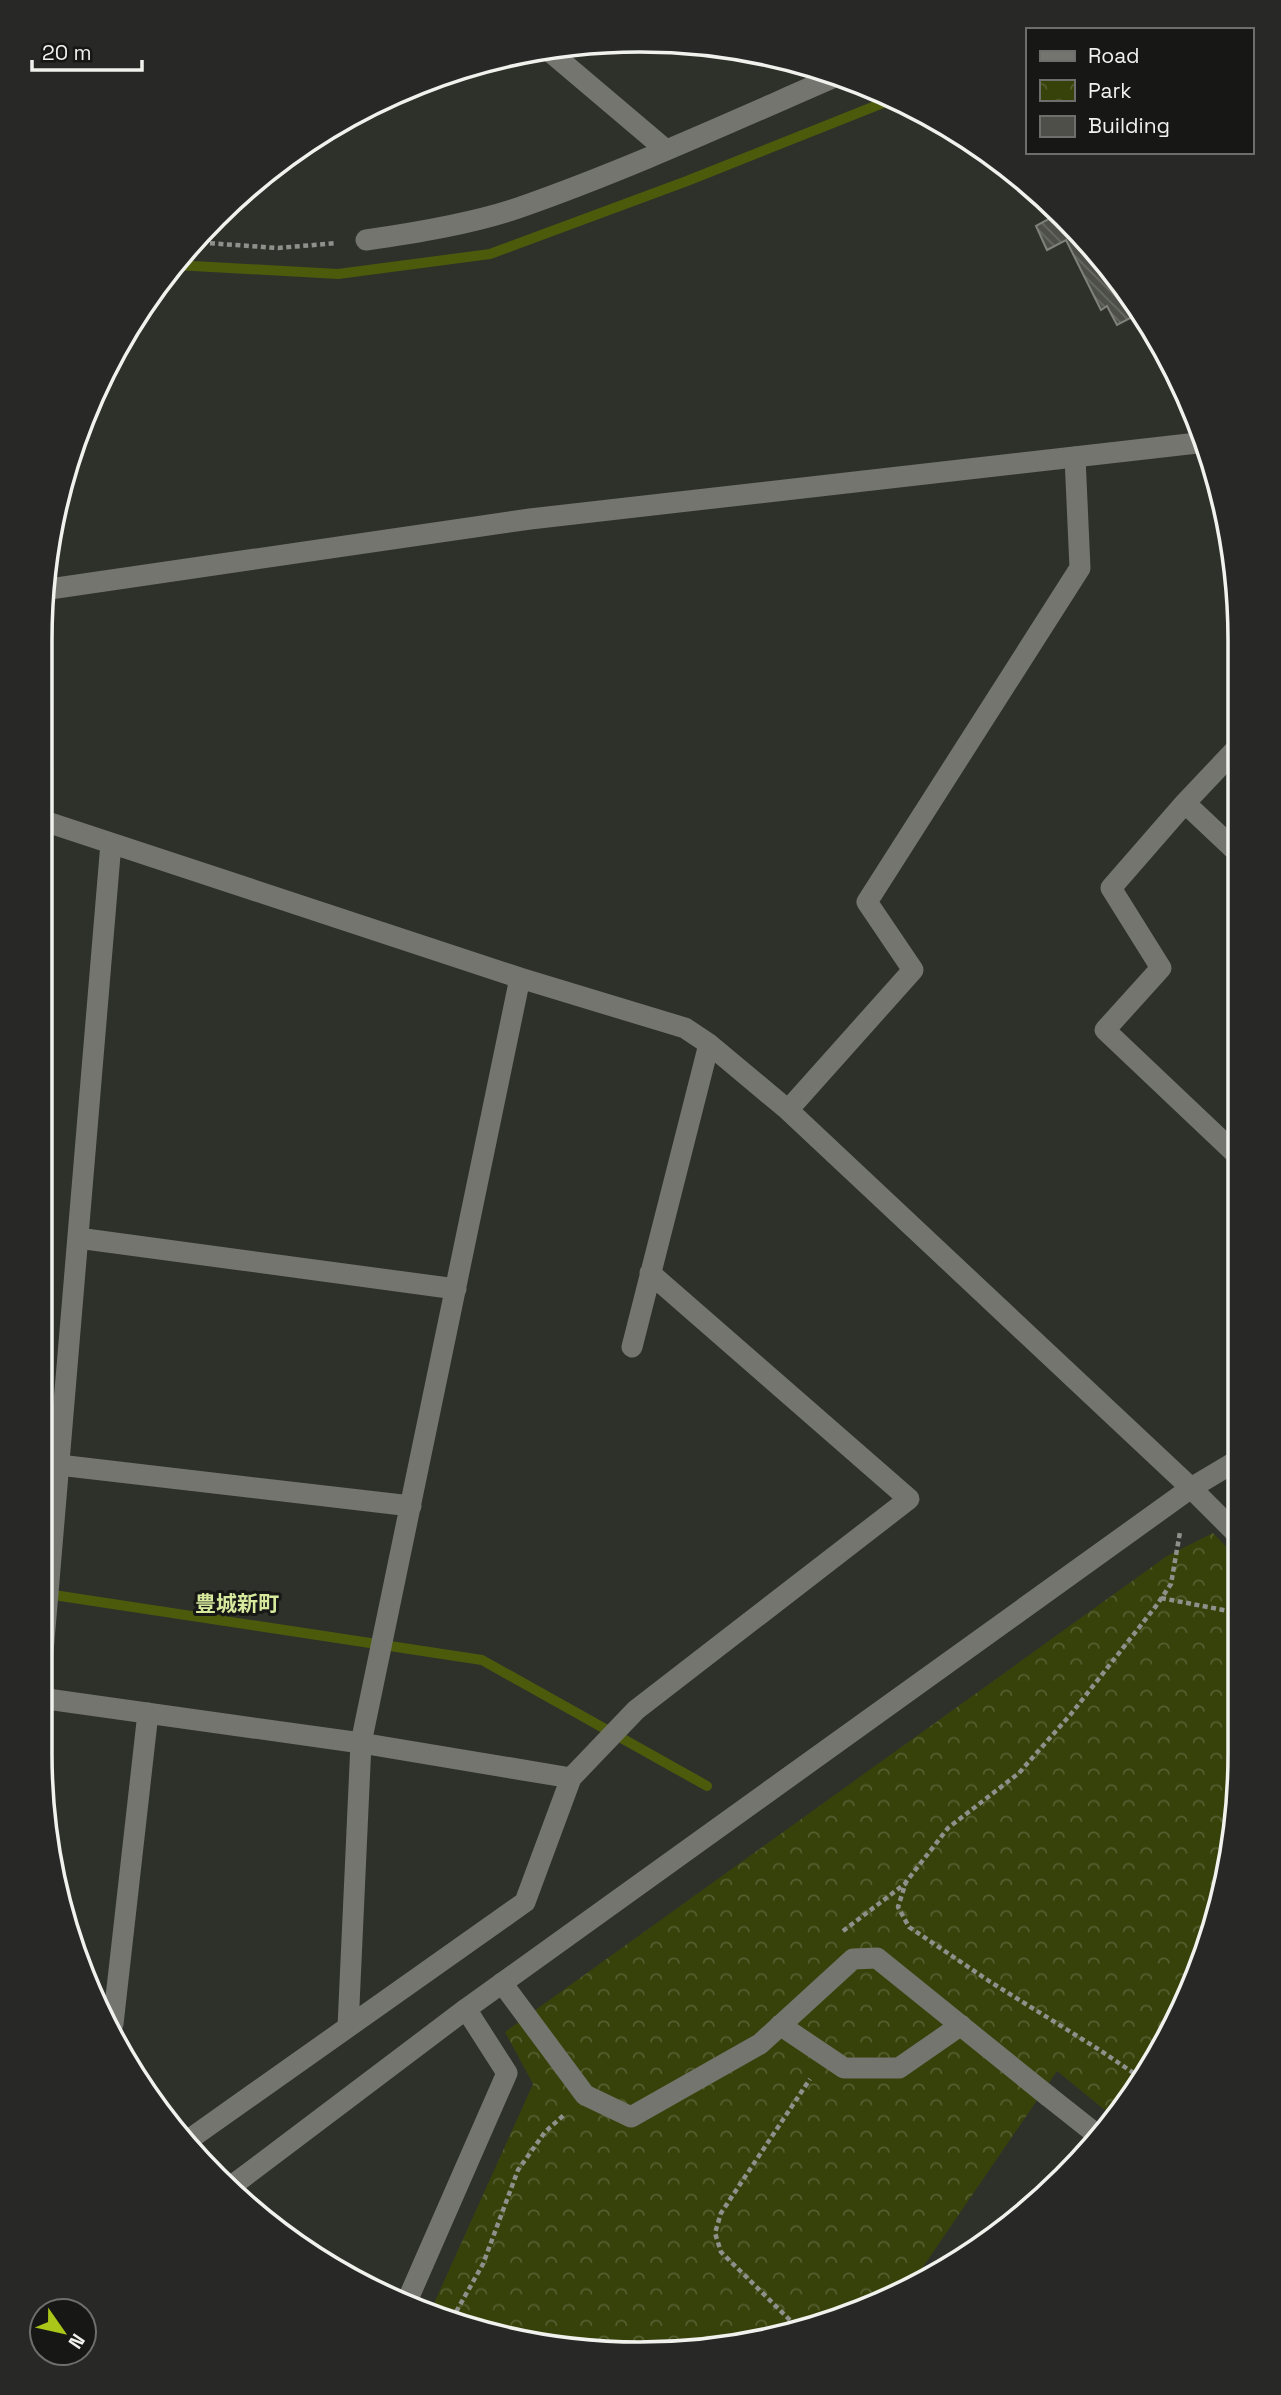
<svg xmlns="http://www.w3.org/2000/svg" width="1281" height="2395" font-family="'Space Grotesk','Noto Sans JP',sans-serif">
  <defs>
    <pattern id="park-crowns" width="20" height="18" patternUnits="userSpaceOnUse" patternTransform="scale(1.75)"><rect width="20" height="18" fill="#37420b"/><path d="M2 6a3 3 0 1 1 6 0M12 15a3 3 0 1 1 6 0" fill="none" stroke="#545e2f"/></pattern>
    <pattern id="building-back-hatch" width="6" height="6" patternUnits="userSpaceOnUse" patternTransform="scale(1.75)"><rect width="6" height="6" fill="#4d4f48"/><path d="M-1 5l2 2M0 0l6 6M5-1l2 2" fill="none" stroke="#676963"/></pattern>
  </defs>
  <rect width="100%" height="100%" fill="#2e302a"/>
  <path fill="url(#park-crowns)" d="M1213,1533L1239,1560V1793L1220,1910L1161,2054L1111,2115L1057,2071L912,2283L871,2309L680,2353L486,2334L431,2310L533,2084L505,2032L1167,1556Z"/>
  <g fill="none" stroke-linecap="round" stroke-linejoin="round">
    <path stroke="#4c5a0c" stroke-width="10" d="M175,265L338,274L490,254L687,181L893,99
      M47,1594L482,1660L707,1786"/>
  </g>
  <path fill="url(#building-back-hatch)" stroke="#80827a" stroke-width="2" d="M1047,203L1065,216L1142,312L1117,325L1107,306L1101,310L1066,240L1047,250L1036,226L1054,216Z"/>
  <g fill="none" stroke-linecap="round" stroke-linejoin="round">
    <path stroke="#8f908b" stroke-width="4.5" stroke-dasharray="5 3.5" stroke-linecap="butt" d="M193,242L278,248L337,243
      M1161,1598L1239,1613
      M843,1931L906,1883
      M1141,2078L1098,2049L989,1981L909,1927L898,1907L906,1882L948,1828L1019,1773L1071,1714L1156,1606L1171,1584L1180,1532
      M452,2319L483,2264L518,2170L545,2132L565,2114
      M796,2326L721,2252L715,2233L721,2213L810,2079"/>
    <path stroke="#73756e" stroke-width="21" d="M502,1983L585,2095L631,2117L760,2044L853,1959L877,1958L1048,2096
      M780,2025L844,2068H899L961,2025"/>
    <path stroke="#73756e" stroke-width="21" d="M548,50L666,150
      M366,240C415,233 471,224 518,208C627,170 733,121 839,75
      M1236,749L1185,803L1111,888L1161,968L1105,1030L1238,1156
      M1185,803L1237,852
      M41,820L520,978L685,1028L709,1044L788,1110L1191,1488L1239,1536
      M788,1110L913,970L867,902L1080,568L1075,457
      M78,1238L456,1289
      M632,1347L709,1044
      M59,1465L411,1506
      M40,1688L111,843
      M40,1698L361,1743L571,1778L525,1902L187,2141
      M571,1778L636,1710L909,1499L650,1273
      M113,2024L148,1713
      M348,2027L361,1743L520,978
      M1048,2096L1096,2134
      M408,2299L507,2073L466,2009"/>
    <path stroke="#73756e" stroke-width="21" d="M43,590L530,519L1206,442
      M233,2185L466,2009L1191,1488L1238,1460"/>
  </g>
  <g text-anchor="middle" stroke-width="6" stroke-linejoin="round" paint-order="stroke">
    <g font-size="21" font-weight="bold" fill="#d6e99d" stroke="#171715">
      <text x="237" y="1611">豊城新町</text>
    </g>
  </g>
  <path d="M0 0H1281V2395H0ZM640 52H640A588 588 0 0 1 1228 640V1754A588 588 0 0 1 640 2342H640A588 588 0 0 1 52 1754V640A588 588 0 0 1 640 52Z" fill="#282926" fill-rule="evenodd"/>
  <path fill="none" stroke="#f1f2ee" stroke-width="3.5" d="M640 52H640A588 588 0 0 1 1228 640V1754A588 588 0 0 1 640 2342H640A588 588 0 0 1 52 1754V640A588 588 0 0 1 640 52Z"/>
  <rect x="1026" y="28" width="228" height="126" fill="#171715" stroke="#6e6f6c" stroke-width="2"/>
  <rect x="1040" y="51" width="35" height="10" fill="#73756e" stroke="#6e6f6c" stroke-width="2"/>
  <text x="1088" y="63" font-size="21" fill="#f1f2ee">Road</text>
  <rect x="1040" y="80" width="35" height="21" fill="url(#park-crowns)" stroke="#6e6f6c" stroke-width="2"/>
  <text x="1088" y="98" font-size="21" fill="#f1f2ee">Park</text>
  <rect x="1040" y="116" width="35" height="21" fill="#4d4f48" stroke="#6e6f6c" stroke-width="2"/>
  <text x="1088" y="133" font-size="21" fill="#f1f2ee">Building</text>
  <g transform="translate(63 2332) rotate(124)"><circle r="33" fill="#171715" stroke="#6e6f6c" stroke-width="2"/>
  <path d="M0-5L12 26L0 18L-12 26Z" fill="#aac719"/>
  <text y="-10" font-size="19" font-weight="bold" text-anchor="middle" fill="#f1f2ee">N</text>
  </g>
  <path d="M32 60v10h110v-10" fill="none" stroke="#f1f2ee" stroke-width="3.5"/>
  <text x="42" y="60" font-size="21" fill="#f1f2ee" stroke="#171715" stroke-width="5" paint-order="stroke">20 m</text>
</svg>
